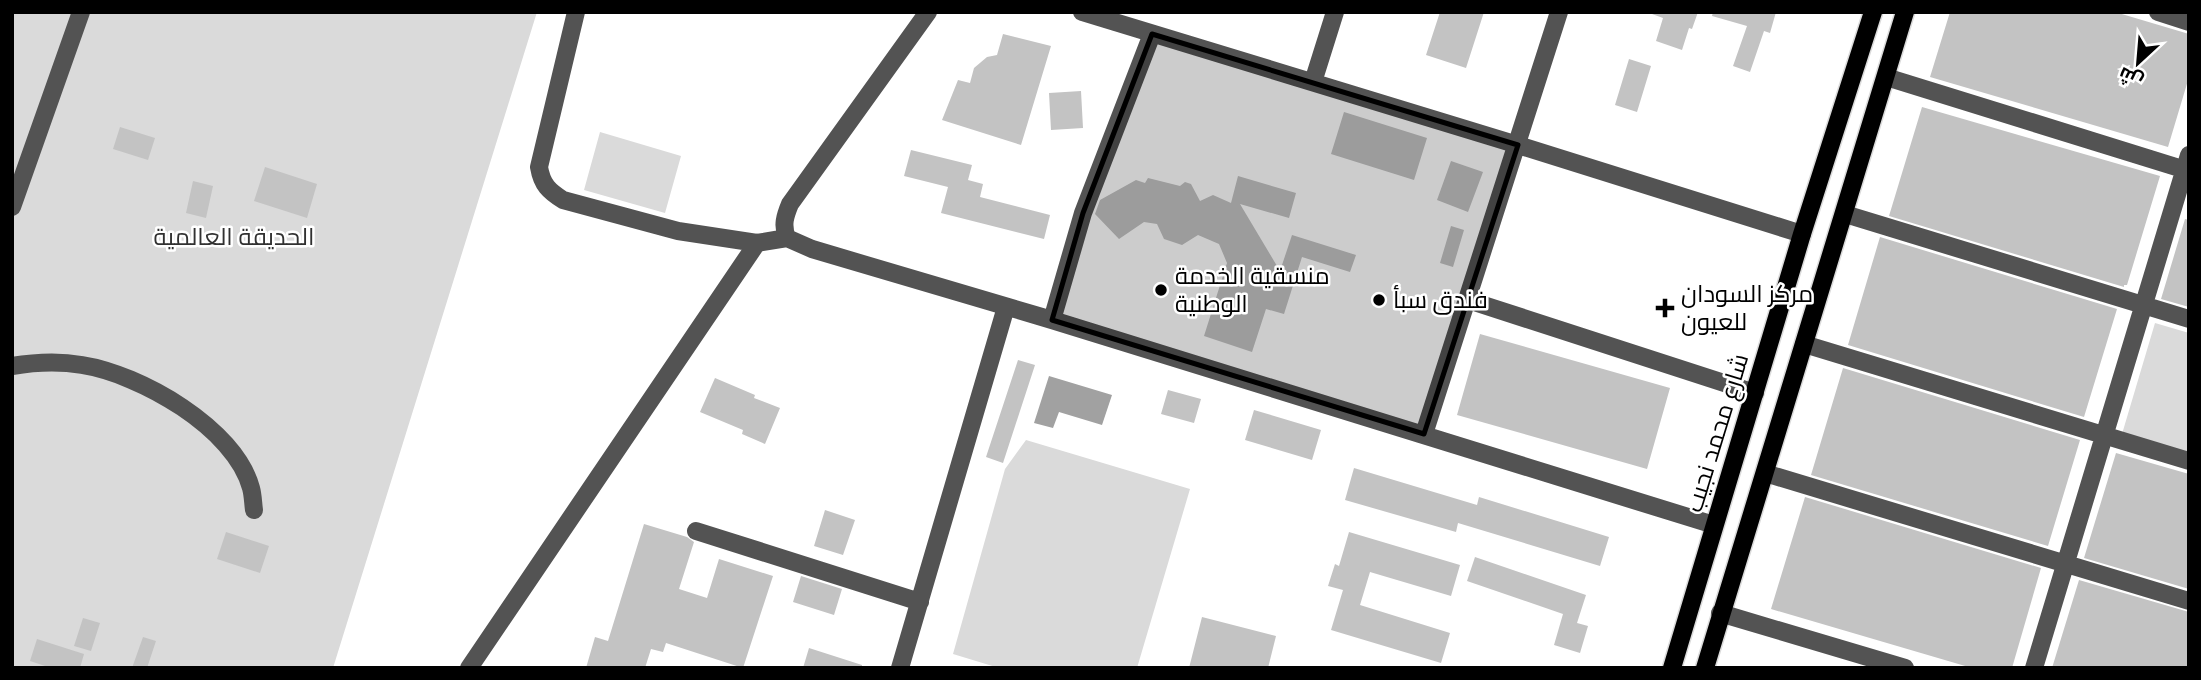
<svg xmlns="http://www.w3.org/2000/svg" width="2201" height="680" font-family="Overpass,Cairo,sans-serif">
  <rect width="100%" height="100%" fill="#fff"/>
  <path fill="#dadada" d="M12,12H537L333,668H12Z
    M600,132L681,156L665,213L584,190Z
    M2155,323L2189,333V453L2122,434Z
    M1026,440L1190,489L1137,668H999L953,654L1005,469Z"/>
  <path fill="#a1a1a1" d="M1049,376L1112,395L1102,425L1059,412L1053,428L1034,423Z"/>
  <path fill="#c3c3c3" d="M1440,12H1484L1466,68L1426,55Z
    M1652,12H1698L1692,29L1689,28L1682,50L1656,41L1663,18L1652,14Z
    M1713,12H1776L1770,33L1764,31L1750,72L1733,66L1747,26L1712,16Z
    M1950,12H2115L2189,34V77L2168,147L1930,77Z
    M1003,34L1051,46L1021,145L942,120L958,80L970,83L974,68L987,57L997,55Z
    M1629,59L1651,66L1637,112L1615,105Z
    M1081,91L1083,128L1051,130L1049,93Z
    M1922,107L2160,176L2127,285H2124V287L1889,216Z
    M1344,112L1427,138L1414,180L1331,154Z
    M120,127L155,138L148,160L113,149Z
    M911,150L972,165L968,180L983,184L980,197L1050,215L1044,239L941,213L948,187L904,176Z
    M1451,161L1483,172L1468,212L1437,200Z
    M265,167L317,184L307,218L254,201Z
    M1238,176L1296,193L1289,218L1240,204L1280,271L1292,235L1356,255L1350,272L1302,257L1284,314L1266,309L1252,352L1204,336L1227,263L1219,244L1198,235L1182,245L1164,239L1157,224L1144,222L1119,239L1095,214L1100,200L1136,180L1145,183L1148,178L1180,186L1185,182L1191,184L1200,201L1213,195L1231,203Z
    M193,181L213,186L206,218L186,213Z
    M2185,219L2189,220V307L2161,299Z
    M1451,226L1464,230L1453,267L1440,263Z
    M1880,237L2117,309L2084,417L1848,345Z
    M1480,334L1670,388L1647,469L1457,415Z
    M1018,360L1035,365L1003,463L986,457Z
    M1843,368L2080,440L2048,546L1811,475Z
    M715,378L755,395L754,398L780,408L765,444L742,434L743,430L700,412Z
    M1168,390L1201,399L1194,423L1161,414Z
    M1254,410L1321,430L1312,460L1245,440Z
    M2116,453L2189,474V589L2084,558Z
    M1354,468L1477,505L1479,497L1609,537L1600,566L1458,523L1456,532L1345,500Z
    M1805,497L2041,568L2012,668H1972L1771,609Z
    M825,510L855,520L843,555L814,546Z
    M644,524L687,537L694,542L679,589L707,598L719,559L773,576L743,668L666,643L663,652L651,649L645,668H586L595,637L608,641Z
    M226,532L269,546L260,573L217,559Z
    M1349,532L1460,565L1451,596L1370,572L1360,605L1450,633L1441,663L1331,630L1343,590L1328,586L1335,564L1339,566Z
    M1475,557L1586,595L1577,623L1588,626L1580,653L1554,645L1563,614L1467,581Z
    M801,576L842,589L834,615L793,602Z
    M2079,580L2189,612V668H2052Z
    M1202,617L1276,636L1268,668H1189Z
    M83,618L100,623L91,651L74,646Z
    M143,637L156,641L147,668H132Z
    M37,639L84,654L80,668H51L30,661Z
    M809,648L862,665V668H803Z"/>
  <g fill="none" stroke-linecap="round" stroke-linejoin="round">
    <g stroke="#dbdbdb" stroke-width="21">
      <path id="major" d="M1672,668L1802,234L1873,12
        M1705,668L1905,12"/>
    </g>
    <path stroke="#535353" stroke-width="18" d="M576,12L539,167C542,185 549,191 563,200L678,231L757,243L787,238L812,249L1052,320L1714,525
      M1082,12L1518,145L1802,234
      M2158,12L2189,22
      M1886,77L2189,171
      M1313,82L1335,12
      M12,207L81,12
      M1845,214L2189,319
      M787,238C782,225 785,216 790,204L928,12
      M1468,300L1755,393
      M1052,320L1083,213L1152,34
      M1804,344L2189,461
      M12,366C36,362 59,361 82,365C140,374 235,428 251,488C253,495 253,503 254,510
      M1424,434L1559,12
      M1765,473L2189,601
      M696,531L920,602
      M1720,613L1905,668
      M469,668L757,243
      M900,668L1006,307
      M2034,668L2189,155"/>
    <use href="#major" stroke="#000" stroke-width="18"/>
  </g>
  <path fill="#000" fill-opacity="0.2" stroke="#000" stroke-width="5" stroke-linejoin="round" d="M1152,34L1518,145L1424,434L1052,320L1083,213Z"/>
  <g fill="#000" stroke="#fff" stroke-width="2.5">
    <circle cx="1161" cy="290" r="7"/>
    <circle cx="1379" cy="300" r="7"/>
    <path d="M1661.5 297.5h7v7h7v7h-7v7h-7v-7h-7v-7h7z"/>
  </g>
  <g text-anchor="middle" stroke-width="5" stroke-linejoin="round" paint-order="stroke">
    <g font-size="24" fill="#313131" stroke="#fff">
      <text x="234" y="245">الحديقة العالمية</text>
    </g>
    <g font-size="24" fill="#000" stroke="#fff" text-anchor="start">
      <text x="1175" y="284">منسقية الخدمة<tspan x="1175" dy="28">الوطنية</tspan></text>
      <text x="1681" y="302">مركز السودان<tspan x="1681" dy="28">للعيون</tspan></text>
      <text x="1393" y="308">فندق سبأ</text>
    </g>
    <g font-size="24" fill="#000" stroke="#fff">
      <text transform="translate(1717 433) rotate(-73)" y="8">شارع محمد نجيب</text>
    </g>
  </g>
  <rect width="2201" height="680" fill="none" stroke="#000000" stroke-width="28"/>
  <g transform="translate(2138 63) rotate(206)" stroke="#ffffff" stroke-width="5" paint-order="stroke">
  <path d="M0-5L12 26L0 18L-12 26Z" fill="#000000"/>
  <text y="-10" font-size="19" font-weight="bold" text-anchor="middle" fill="#000000">ش</text>
  </g>
</svg>
